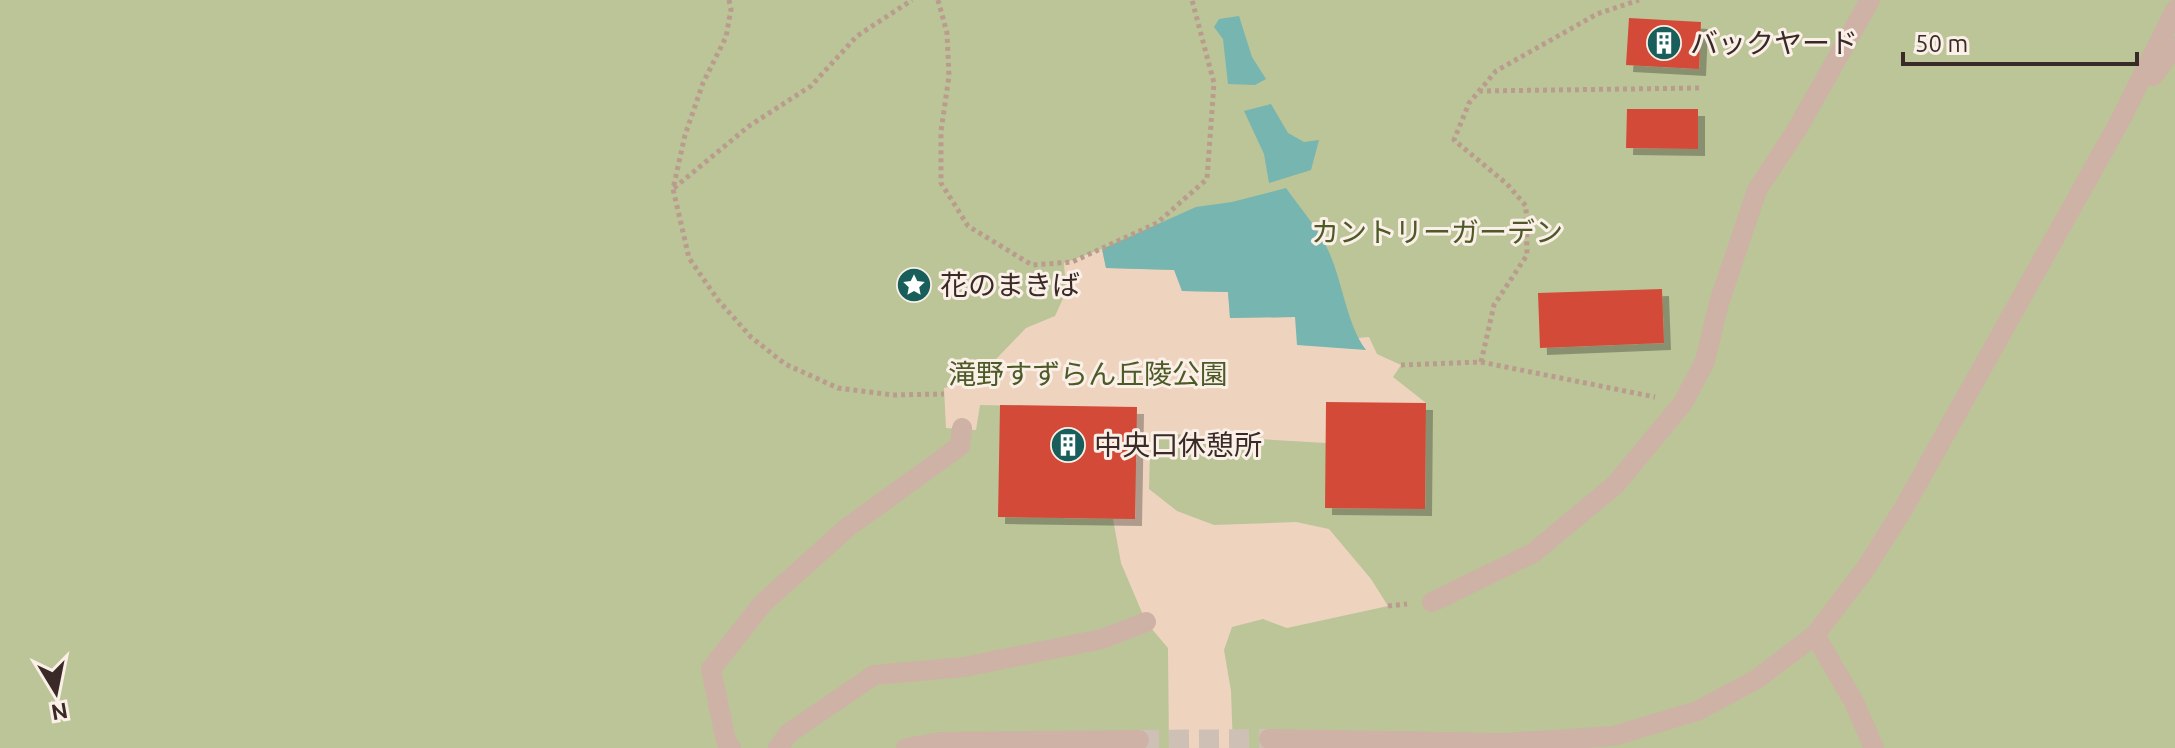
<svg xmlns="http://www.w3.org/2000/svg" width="2175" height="748" font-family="Ubuntu,'Noto Sans JP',sans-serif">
  <defs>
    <filter id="shadow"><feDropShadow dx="7" dy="7" stdDeviation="0" flood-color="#0004"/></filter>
  </defs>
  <rect width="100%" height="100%" fill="#f4e5da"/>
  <path fill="#bbc598" d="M0,0H2175V748H0Z"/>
  <path fill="#eed4bf" d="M1102,249L1106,268L1175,270L1182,291L1228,292L1230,318L1295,317L1365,349L1357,338L1369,337L1377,354L1401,365L1393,377L1426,403L1326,443L1156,433L1150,451L1149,489L1177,511L1214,525L1296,522L1329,529L1371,579L1388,606L1287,628L1263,619L1232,627L1224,650L1231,691L1233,748H1169L1168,648L1146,622L1121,563L1113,519H1135L1137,408L980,405L976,430L946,428L944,388L976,380L1026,328L1055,316L1066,292L1064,263Z"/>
  <path fill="#76b5b0" d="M1239,16L1252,57L1266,79L1255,85L1228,84L1223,39L1214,27L1219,19Z
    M1271,104L1288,133L1304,142L1319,140L1311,170L1269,183L1264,154L1244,111Z
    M1286,188C1300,208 1318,228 1328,250C1343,282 1346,323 1366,350L1297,345L1295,317L1230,318L1228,292L1182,291L1174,270L1106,268L1102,249L1196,207L1232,202Z"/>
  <path fill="#d34c39" filter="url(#shadow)" d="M1629,18L1701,22L1699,69L1626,65Z
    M1627,109H1698V149L1626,148Z
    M1662,289L1664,343L1540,348L1538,293Z
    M1326,402L1426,403L1425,509L1325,508Z
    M1000,405L1137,407L1135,519L998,517Z"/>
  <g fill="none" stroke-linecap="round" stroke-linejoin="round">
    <path stroke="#cfc0b6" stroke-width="20" stroke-dasharray="20 10" stroke-linecap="butt" d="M1139,740L1269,739"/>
    <path stroke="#ba9c8f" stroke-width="5" stroke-dasharray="4 4" stroke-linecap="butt" d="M729,0L731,9L726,37L703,83L685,135L673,189L689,258L718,300L751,337L785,364L838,388L893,395L944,394
      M938,0L947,33L949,76L941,131V183L968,226L1032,265L1072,262L1157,223L1207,179L1214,83L1192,0
      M1479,91L1700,88
      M674,188L749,126L811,86L857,36L912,0
      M1481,362L1494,305L1527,255L1526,206L1507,184L1454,140L1469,103L1496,71L1597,14L1639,0
      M1401,365L1481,362L1655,397
      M1388,606L1407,604"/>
    <path stroke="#ceb2a5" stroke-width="20" d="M2153,76L2175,46
      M1432,602L1533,553L1615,485L1683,403L1705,361L1719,303L1757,190L1796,131L1870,0
      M1815,635L1854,702L1874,748
      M1269,739L1503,743L1614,736L1697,711L1757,679L1815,635L1866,568L1905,506L2120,121L2175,10
      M731,748L726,741L711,669L763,603L848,527L960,446L962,428
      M778,748L789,733L874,675L964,667L1102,639L1146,622
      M906,748L940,742L1139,740"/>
  </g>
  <defs>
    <g id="building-disc" transform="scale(1.8)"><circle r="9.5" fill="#185f5b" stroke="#fbf0e7"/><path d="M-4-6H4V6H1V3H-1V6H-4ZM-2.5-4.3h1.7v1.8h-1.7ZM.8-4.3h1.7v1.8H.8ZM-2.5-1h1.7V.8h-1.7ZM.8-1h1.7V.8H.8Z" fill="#fff"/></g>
    <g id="sight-disc" transform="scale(1.8)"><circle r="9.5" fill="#185f5b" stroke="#fbf0e7"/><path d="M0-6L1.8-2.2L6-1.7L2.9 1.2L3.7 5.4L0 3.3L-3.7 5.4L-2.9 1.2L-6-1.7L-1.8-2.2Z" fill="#fff"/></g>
  </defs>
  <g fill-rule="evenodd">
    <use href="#building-disc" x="1664" y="43"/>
    <use href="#sight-disc" x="914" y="285"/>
    <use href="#building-disc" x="1068" y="445"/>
  </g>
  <g text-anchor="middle" stroke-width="6" stroke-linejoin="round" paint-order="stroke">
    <g font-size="28" fill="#392a27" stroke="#fbf0e7" text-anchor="start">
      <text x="1690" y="53">バックヤード</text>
      <text x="940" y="295">花のまきば</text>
      <text x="1094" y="455">中央口休憩所</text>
    </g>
    <g font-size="28" fill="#4d5a28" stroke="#fbf0e7">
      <text x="1437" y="242">カントリーガーデン</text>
      <text x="1088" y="384">滝野すずらん丘陵公園</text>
    </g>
  </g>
  <g transform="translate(56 692) rotate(170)" stroke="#fbf0e7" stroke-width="6" paint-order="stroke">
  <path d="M0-6L14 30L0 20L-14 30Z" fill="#392a27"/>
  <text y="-12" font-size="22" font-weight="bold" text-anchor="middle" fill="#392a27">N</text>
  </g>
  <path d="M1903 52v12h234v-12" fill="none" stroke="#392a27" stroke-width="4"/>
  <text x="1915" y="52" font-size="24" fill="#392a27" stroke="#fbf0e7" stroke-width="6" paint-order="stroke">50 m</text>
</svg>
